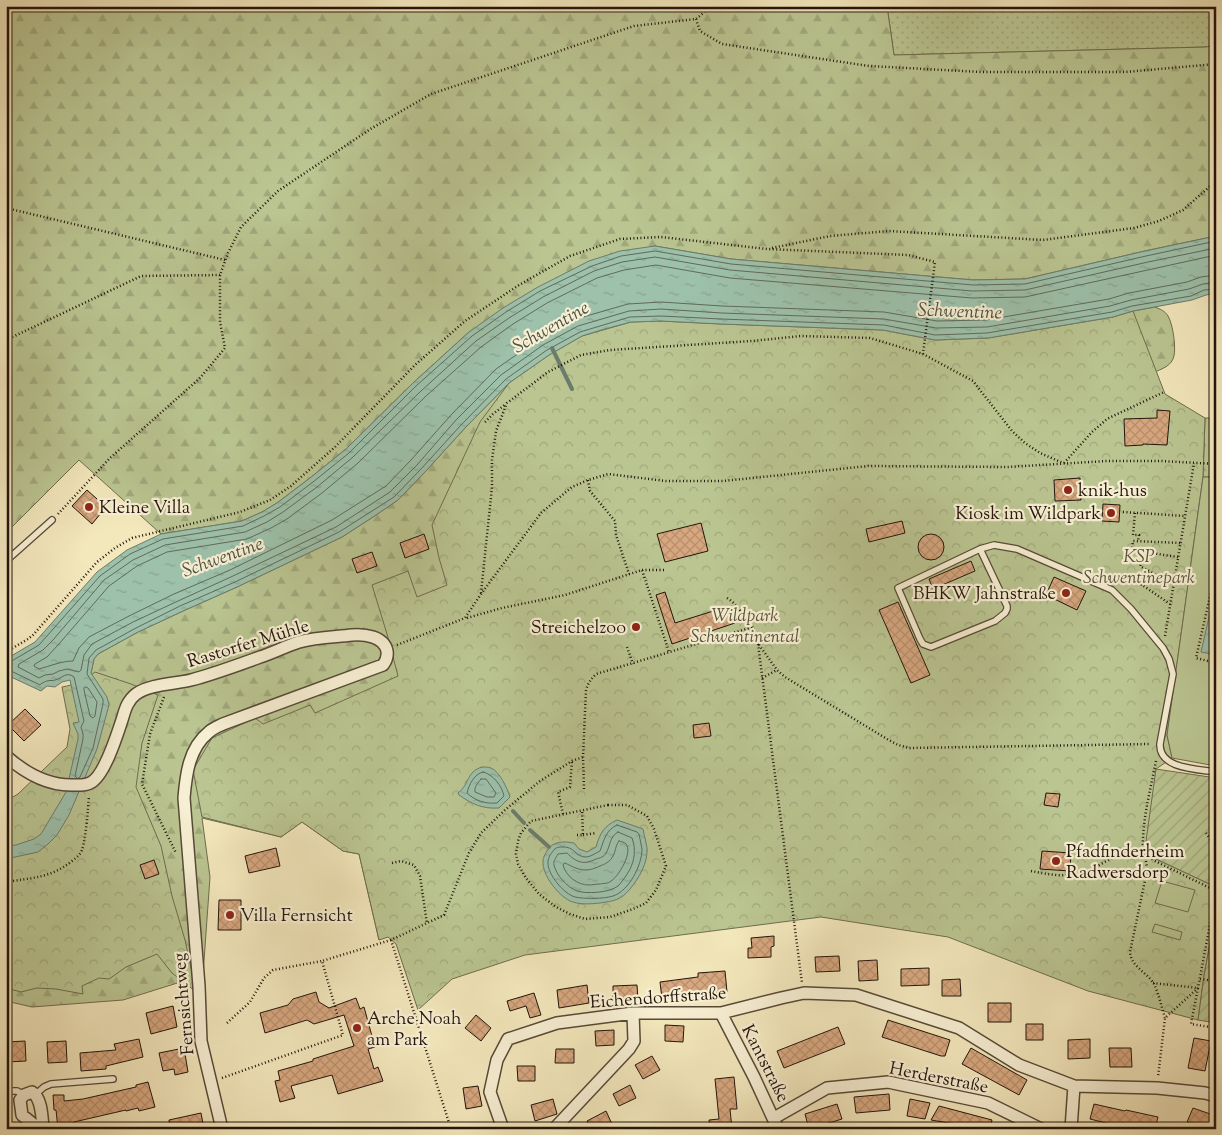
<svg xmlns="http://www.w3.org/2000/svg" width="1222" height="1135" font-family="'Sorts Mill Goudy',serif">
  <defs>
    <pattern id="grass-dots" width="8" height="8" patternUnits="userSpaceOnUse" patternTransform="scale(1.25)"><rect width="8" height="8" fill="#bac591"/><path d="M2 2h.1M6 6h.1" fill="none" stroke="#a0a87c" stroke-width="1.8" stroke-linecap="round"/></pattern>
    <pattern id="forest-firs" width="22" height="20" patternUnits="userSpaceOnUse" patternTransform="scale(1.25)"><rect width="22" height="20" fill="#bac591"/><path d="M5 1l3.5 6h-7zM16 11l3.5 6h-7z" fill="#a0a87c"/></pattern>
    <pattern id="park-crowns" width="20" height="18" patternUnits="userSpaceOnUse" patternTransform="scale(1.25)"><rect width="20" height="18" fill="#bac591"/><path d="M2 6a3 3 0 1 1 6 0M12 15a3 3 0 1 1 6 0" fill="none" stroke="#a0a87c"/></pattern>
    <pattern id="garden-furrows" width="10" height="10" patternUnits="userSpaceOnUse" patternTransform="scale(1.25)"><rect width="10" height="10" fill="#bac591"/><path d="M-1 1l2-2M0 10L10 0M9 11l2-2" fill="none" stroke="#a0a87c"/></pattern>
    <pattern id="water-ripples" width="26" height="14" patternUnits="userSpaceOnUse" patternTransform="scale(1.25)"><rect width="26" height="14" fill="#9dc1ab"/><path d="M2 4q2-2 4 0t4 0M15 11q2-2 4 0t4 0" fill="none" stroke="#87a592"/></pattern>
    <pattern id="building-cross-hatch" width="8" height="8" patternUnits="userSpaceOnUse" patternTransform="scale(1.25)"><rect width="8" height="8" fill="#d7a77f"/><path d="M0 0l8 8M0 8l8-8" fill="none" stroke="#b88f6c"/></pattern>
  </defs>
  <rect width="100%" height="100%" fill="#f3e7bc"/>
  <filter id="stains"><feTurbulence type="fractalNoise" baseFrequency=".004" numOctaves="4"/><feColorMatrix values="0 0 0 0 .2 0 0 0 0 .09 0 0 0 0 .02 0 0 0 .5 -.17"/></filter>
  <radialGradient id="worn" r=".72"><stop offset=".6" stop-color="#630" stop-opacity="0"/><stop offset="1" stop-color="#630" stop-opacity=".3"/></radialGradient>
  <path fill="url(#grass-dots)" stroke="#6e6c4e" d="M887,6H1216V45L1206,47L894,55Z"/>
  <path fill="url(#forest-firs)" stroke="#6e6c4e" d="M6,6H887L894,55L1206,47L1216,45V236L1145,251L1025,279L973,280L731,259L655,246L469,332L413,383L346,449L310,478L277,503L262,512L242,521L161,534L79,460L6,533Z
    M1155,307C1160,309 1165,311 1168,316C1173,324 1177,351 1173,359C1169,368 1158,370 1150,374L379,940L359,854L343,851L302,822L281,837L202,818L210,877L203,975L123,1000L32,1007L6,1001V859L39,852L91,673L94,659L98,654L138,632L183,611L237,587L342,537L373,517L398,500L425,472L465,428L509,383L935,340L988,338L1113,317L1133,311Z
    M1205,418H1216V477H1203Z"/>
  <path fill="url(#park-crowns)" stroke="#6e6c4e" d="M1133,311L1165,394L1205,418L1203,477L1167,735L1172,758L1156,769L1154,858L1216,887V910L1204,976L1198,1020L1088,991L948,937L821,917L525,955L452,979L418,1010L396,944L388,937L379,940L359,854L343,851L302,822L281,837L202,817L193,770L212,738L255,718L263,724L310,705L315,713L398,676L387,634L372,585L408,571L417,597L447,585L439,558L432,525L480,422L509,383L549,355L582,336L631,322L661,321L721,324L883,330L935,340L988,338L1113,317Z
    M95,672L131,684L158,695L142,743L136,787L161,846L172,896L185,940L193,977L195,991L172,973L157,954L126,967L109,979L99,978L82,986L83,994L56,989L37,988L21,992L6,988V801L18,794L67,747L70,729L62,687C75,685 84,680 95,672Z"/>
  <path fill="url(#garden-furrows)" stroke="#6e6c4e" d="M1156,769L1216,778V887L1154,858L1146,841Z
    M1216,910V1023L1198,1020L1204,976Z"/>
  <path fill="#bac591" stroke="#6e6c4e" d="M1203,477H1216V766L1172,758L1167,735Z
    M1162,881L1195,890L1188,912L1155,903Z
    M1155,924L1182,932L1180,940L1152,932Z"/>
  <path fill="url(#water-ripples)" stroke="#6c7c6b" d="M1216,236V293L1206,295L1192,300L1133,311L1113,317L988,338L935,340L883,330L721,324L661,321L631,322L601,330L582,336L549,355L509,383L465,428L425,472L398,500L373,517L342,537L237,587L183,611L138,632L98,654L94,659L91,673L107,697L109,705L97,749L69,815L57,835L48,844L38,852L6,859V846L16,845L34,839L41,834L66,792L78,739V734L73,723L79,722L70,680L62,682L55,687L47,686L41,691L9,676L6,677V659L35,642L97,572L127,550L161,534L242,521L262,512L277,503L310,478L346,449L413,383L469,332L503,308L538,287L589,261L620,251L655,246L731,259L973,280L1025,279L1145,251Z
    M1214,595L1216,596V655L1201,652Z
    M482,767C485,767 488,767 491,768C500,772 507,788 510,797L499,808C482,809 472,804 459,795L458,793C470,784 466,772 482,767Z
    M617,820L643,829C644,835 646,841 647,848C648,863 639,878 630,889C621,900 614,901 600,903C591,904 579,905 570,901C558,895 542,875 543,861C543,858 545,854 547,851C552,841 564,841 574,843L579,849L587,852L596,847C600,833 604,826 617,820Z"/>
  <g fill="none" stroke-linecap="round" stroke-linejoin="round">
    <path stroke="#606a5b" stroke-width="1" d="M1216,248L1148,262L1025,290L972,291L730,270L655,257L622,262L594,271L543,297L509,318L476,341L421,391L353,457L317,487L283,512L267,522L245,532L165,545L133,560L104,580L53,640L43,650L19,664L18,667L39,678L45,675L53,674L59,671L67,669L79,672L81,670L84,655L92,644L133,622L178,601L233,576L336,527L390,492L417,465L456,420L501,375L543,345L578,326L629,311L661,309L722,313L884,319L936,328L987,327L1110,306L1131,300L1189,289L1203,284L1216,282
      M1216,255L1025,297L972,298L730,278L656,265L624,270L597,278L547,303L513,324L481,347L426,396L358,463L322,493L287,519L271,528L247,539L167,552L137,566L109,586L58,645L47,657L35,664L34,666L39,669C50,666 62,661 73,661L79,648L89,637L129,616L174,594L230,570L332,520L386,486L411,460L451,415L496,369L539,339L576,319L628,304L661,302L722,306L884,312L937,321L986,320L1109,299L1129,293L1187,282L1201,277L1216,275
      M6,663L10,662L39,645L100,576L130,554L163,539L243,526L264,516L280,507L313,482L349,453L416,386L472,336L506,312L540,291L592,266L621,256L655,251L731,264L973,285L1025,284L1146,256L1216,241
      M6,671H11L40,685C40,684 46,681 47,681C49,680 53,681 55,680C63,678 66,671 74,677L84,721L81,727L83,734V739L75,776L77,778
      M86,687L88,688L97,702L95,716L93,718L90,716L84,690V688Z
      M483,772C493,774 502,786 504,796L497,803C485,804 476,801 467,793C469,785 474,774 483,772Z
      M78,778L80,777L93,748L103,704V699L87,674L89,658L96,650L136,628L180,606L235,582L339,532L394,497L421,469L461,425L506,379L547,350L580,332L630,317L661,316L721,319L884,325L935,335L987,333L1112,312L1132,306L1191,296L1204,290L1216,289
      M481,779H486L496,793L494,797H487L475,792C474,787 478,783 481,779Z
      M617,825L637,832L639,834C640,839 641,844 642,849C642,865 629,891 613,896C604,899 584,899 575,897C564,894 547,874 548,862C548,859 549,858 550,855C552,853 553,850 555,849C557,847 560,847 562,847C575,846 575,857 586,857C590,857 596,853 600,851C604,840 606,830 617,825Z
      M618,832L632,838C636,849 635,860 629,871C626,876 622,882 618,886C609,893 586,894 577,891C567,887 556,875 554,865C553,861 556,858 558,854L567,853C577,863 584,865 596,859C600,858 604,857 606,853C611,845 609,837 618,832Z
      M619,841C621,842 625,842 626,844C633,852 619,876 611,881C608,884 604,883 600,884C596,884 592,885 589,885C577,885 566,876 563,865L565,863C579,870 585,873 600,866C605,864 610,862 613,856C616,851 615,846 619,841Z"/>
    <path stroke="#6c7c6b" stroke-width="4" d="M552,348L572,389
      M513,811L524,823
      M530,830L549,847"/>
  </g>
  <path fill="url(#building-cross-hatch)" stroke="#23140b" d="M1157,410L1170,411L1167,445L1143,444V445L1125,446L1124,419L1157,418Z
    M1080,478L1081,500L1055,501L1054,480Z
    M87,490L106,507L92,524L72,506Z
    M1103,504L1120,505L1119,522L1102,521Z
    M902,521L905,533L869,542L866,529Z
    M701,523L708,551L665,562L657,534Z
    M424,534L429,549L405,558L400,543Z
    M918 547a13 13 0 1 1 26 0a13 13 0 1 1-26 0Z
    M372,552L377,566L357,573L352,559Z
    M971,561L975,571L933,589L929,579Z
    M1054,577L1086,591L1077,610L1046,595Z
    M665,592L675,623L726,607L728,614L732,613L735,623L672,644L656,595Z
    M898,602L930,675L911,683L879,610Z
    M25,709L41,725L24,741L8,725Z
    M709,723L711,736L694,738L693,725Z
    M1046,793L1060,794L1058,807L1044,805Z
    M276,848L280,866L249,873L245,856Z
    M1042,851L1071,853L1070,871L1040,869Z
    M154,860L159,874L145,879L140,865Z
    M219,900H241V930H218Z
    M774,936V946L771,947V957L748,958V948H752L751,938Z
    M839,956L840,971L816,972L815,957Z
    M877,960L878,980L859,981L858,961Z
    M929,968V985L901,986V969Z
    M725,971L727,992L683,995V996L662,999L660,982L698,977V973Z
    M960,979L961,996H942V980Z
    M587,985L589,1003L559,1008L557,990Z
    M637,985L638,1000H613V986Z
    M316,992L319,1002L329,1008L356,998L360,1009L364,1007L375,1047L368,1049L374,1069L378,1067L383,1081L338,1094L332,1075L291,1086L295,1098L280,1102L275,1081L280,1080L278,1071L313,1061V1059L354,1046L344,1015L314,1024L307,1020L265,1033L260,1013L288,1005L293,999Z
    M534,993L541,1015L530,1018L526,1006L510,1011L507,1001Z
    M988,1003H1011V1022H988Z
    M173,1006L177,1027L151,1034L146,1013Z
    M476,1015L491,1028L481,1041L465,1028Z
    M888,1020L950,1040L945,1056H941L882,1037Z
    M1026,1024H1043V1040H1026Z
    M665,1025L684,1026L683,1042L665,1041Z
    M838,1027L845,1044L784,1068L777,1051Z
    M614,1030V1045L596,1046L595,1031Z
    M1194,1038L1211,1041L1205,1071L1188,1068Z
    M139,1039L143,1057L106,1066V1069L81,1071L80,1053L116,1050L114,1044Z
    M1090,1039V1058L1068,1059V1040Z
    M25,1041L26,1061L7,1062V1042Z
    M66,1041L67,1062L48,1063L47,1042Z
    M184,1048L188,1072L175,1075L174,1069L163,1071L159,1053Z
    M971,1048L1027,1080L1019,1095L962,1064Z
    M1109,1048H1131L1132,1067H1110Z
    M556,1049H574V1063H555Z
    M652,1056L660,1070L643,1079L635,1065Z
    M517,1066H535V1081H518Z
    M734,1077L737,1109H730L732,1129H710L709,1120L719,1119L715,1079Z
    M148,1082L155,1107L139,1111L138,1108L126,1111V1110L74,1122L75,1129H58L56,1110H54L53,1095H64V1101L83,1099L136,1087V1085Z
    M630,1085L636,1098L619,1106L613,1094Z
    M478,1086L482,1106L466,1109L463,1088Z
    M889,1094L890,1110L856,1113L854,1097Z
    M553,1099L557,1114L535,1121L531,1105Z
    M910,1099L930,1103L925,1119L907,1116Z
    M837,1104L842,1119L809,1129L805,1114Z
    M1094,1104L1125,1111L1126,1110L1158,1117L1155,1129H1147L1123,1123L1122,1127L1090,1119Z
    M939,1106L992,1120L990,1129H954L955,1124L931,1120Z
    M1193,1108L1216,1116V1129H1206L1187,1122Z
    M606,1111L612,1124L603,1129H591L587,1121Z
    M201,1113L204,1129H170L169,1120Z"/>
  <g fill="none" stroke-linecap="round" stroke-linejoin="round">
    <g stroke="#574937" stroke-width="8">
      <path id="lane" d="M980,549L1007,606V609L1005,613L995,621L931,647L923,644L920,639L898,588L980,549L994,545L1017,549L1112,590L1131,609L1163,648L1169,659L1173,674L1160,744C1159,769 1197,769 1216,772
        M6,561L52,520
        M6,1091H17L24,1095
        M36,1094L44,1087L51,1084L113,1079"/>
    </g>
    <g stroke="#574937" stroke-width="14">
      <path id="street" d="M6,756C24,772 46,785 71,785C77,785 84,786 90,783C104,777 117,735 122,720C125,710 127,701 136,694C150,684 175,684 191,680C214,674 238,665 260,657C273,653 286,646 299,642C316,637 335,637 352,635C364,634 384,636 387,651C388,657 386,661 383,665L223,724C219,726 213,728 209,732C189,748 186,774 184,798L199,986L201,1041L222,1129
        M721,1013L754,1077L778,1129
        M774,1118L827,1088L888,1082L988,1103L1041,1129
        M39,1129L22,1115L20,1100L24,1095L32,1092C42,1098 42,1118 43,1129
        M503,1129L490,1092L497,1060L508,1039L557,1023L633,1013H721L781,998L804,993L856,995L959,1028L1019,1065L1074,1086L1157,1088L1205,1093L1216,1096
        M554,1129L629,1049L634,1041L633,1013
        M1071,1129L1074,1086"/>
    </g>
    <path stroke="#23140b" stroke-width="2.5" stroke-dasharray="1 2.5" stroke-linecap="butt" d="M696,19L700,31L722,44L869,66L981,72H1125L1216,64
      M6,208L225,260
      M772,248L830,236L889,231L1043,240L1134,228L1159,221L1183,210L1216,181
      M6,340L141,276L220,275
      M485,422L493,414L506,404
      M1064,463L1092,432L1107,419L1164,392
      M588,480L590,491L615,521L616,535L629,574
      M1123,512L1185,516
      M1135,513L1133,535H1139L1138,541
      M58,514L110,458L200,378L225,348L220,322V275L228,253L241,227L278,191L372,128L431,94L634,26L696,19L707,10L708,6
      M1146,552L1140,566L1173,584
      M1178,557L1132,550L1133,541L1181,543
      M642,570H664
      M1132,578L1170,604
      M1141,585L1150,571
      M481,593L492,487V460L496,431L507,403L548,372L581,355L610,350L752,341L801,336L870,338L923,354L973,381L1012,431L1025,443L1040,453L1063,463
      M1216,593L1211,592L1196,658L1216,663
      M727,598C739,605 743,618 753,627
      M467,618L502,608L565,595L642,570L669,652
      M1165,636L1194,463
      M758,644L802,983
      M397,645L465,618L481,594L541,513L572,487L588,480L608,474L666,481H723L868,466L1007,467L1107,461H1161L1216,464
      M627,647L633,664
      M6,652L28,639L33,635L97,562L115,548L132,538L240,512L270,500L291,486L335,447L415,365L465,321L519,285L570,256L620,239L661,237L767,249L908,255L935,262L923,354
      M762,678L777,670
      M164,697L150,734L142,784L176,853
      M1156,761C1151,787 1144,813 1143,839C1142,850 1147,860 1147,871L1130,952C1131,967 1147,972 1154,984C1158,992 1162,1008 1165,1018
      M584,789L583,757L586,690C588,683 591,679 596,674L753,627L757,642L777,670L785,677L887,739L898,745L909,748L1151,744
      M608,805H627L647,816L654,829L666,866L656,890L646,903L633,909L610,917L585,919L570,914L556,907L539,894L526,878L518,864L516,854L518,841L521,833L531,821Z
      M563,814L558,792L570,787L572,761
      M1206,833L1216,847
      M577,835H583L582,810
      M583,835L596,833
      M392,863L401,861L414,865L420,876L427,924
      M1031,871C1047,874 1066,878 1082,873C1098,868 1112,855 1129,852C1134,851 1139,851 1144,851L1153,860L1212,889L1215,898L1198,988L1165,1018L1158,1077
      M6,882C31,878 51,878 72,861C76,858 80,855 82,850C86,838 88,809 89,796
      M391,940L451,1129
      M1200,979L1216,981
      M1153,983L1198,988L1191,1024L1216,1028
      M227,1023L250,1002L264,978L273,970L322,961
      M222,1078L343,1035L322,961L391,940L444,915L469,853L481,833L505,810L540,781L572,761L583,757"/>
    <use href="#lane" stroke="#f7efd3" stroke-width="5.5"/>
    <use href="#street" stroke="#f7efd3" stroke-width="11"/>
  </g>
  <g fill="#8f2418" stroke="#f7efd3" stroke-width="2">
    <circle cx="1068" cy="490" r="5"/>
    <circle cx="89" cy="507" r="5"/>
    <circle cx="1111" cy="513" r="5"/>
    <circle cx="1066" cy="593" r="5"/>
    <circle cx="636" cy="627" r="5"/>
    <circle cx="1056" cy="861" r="5"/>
    <circle cx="230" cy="915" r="5"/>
    <circle cx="357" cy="1028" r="5"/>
  </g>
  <g text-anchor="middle" stroke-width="4.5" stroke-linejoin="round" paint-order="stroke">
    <g font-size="18" fill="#23140b" stroke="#f7efd3" text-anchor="start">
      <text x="1078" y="496">knik-hus</text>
      <text x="99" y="513">Kleine Villa</text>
      <text x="1101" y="519" text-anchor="end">Kiosk im Wildpark</text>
      <text x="1056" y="599" text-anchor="end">BHKW Jahnstraße</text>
      <text x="626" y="633" text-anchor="end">Streichelzoo</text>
      <text x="1066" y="857">Pfadfinderheim<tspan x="1066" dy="21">Radwersdorp</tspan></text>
      <text x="240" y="921">Villa Fernsicht</text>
      <text x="367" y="1024">Arche Noah<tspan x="367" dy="21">am Park</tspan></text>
    </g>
    <g font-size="18" font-style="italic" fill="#58523a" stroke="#f7efd3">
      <text x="1139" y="562">KSP<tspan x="1139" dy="21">Schwentinepark</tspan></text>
      <text x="745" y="621">Wildpark<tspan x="745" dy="21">Schwentinental</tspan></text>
    </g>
    <g font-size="18" fill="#23140b" stroke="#f7efd3">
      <text transform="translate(248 643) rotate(-17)" y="6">Rastorfer Mühle</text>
      <text transform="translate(658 997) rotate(-4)" y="6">Eichendorffstraße</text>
      <text transform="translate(183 1004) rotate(-95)" y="6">Fernsichtweg</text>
      <text transform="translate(766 1063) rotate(63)" y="6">Kantstraße</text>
      <text transform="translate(939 1077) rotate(11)" y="6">Herderstraße</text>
    </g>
    <g font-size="19" font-style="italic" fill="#4e5143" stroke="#f7efd3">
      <text transform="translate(960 310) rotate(2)" y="7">Schwentine</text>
      <text transform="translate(550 326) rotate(-30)" y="7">Schwentine</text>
      <text transform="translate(222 556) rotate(-20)" y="7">Schwentine</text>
    </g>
  </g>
  <rect width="1222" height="1135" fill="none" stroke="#f3e7bc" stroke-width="25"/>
  <rect x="8" y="8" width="1207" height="1120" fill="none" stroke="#23140b" stroke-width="2.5"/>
  <rect x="12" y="12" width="1197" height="1110" fill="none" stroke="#23140b"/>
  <rect width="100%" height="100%" filter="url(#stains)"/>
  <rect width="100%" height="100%" fill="url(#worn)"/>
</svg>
